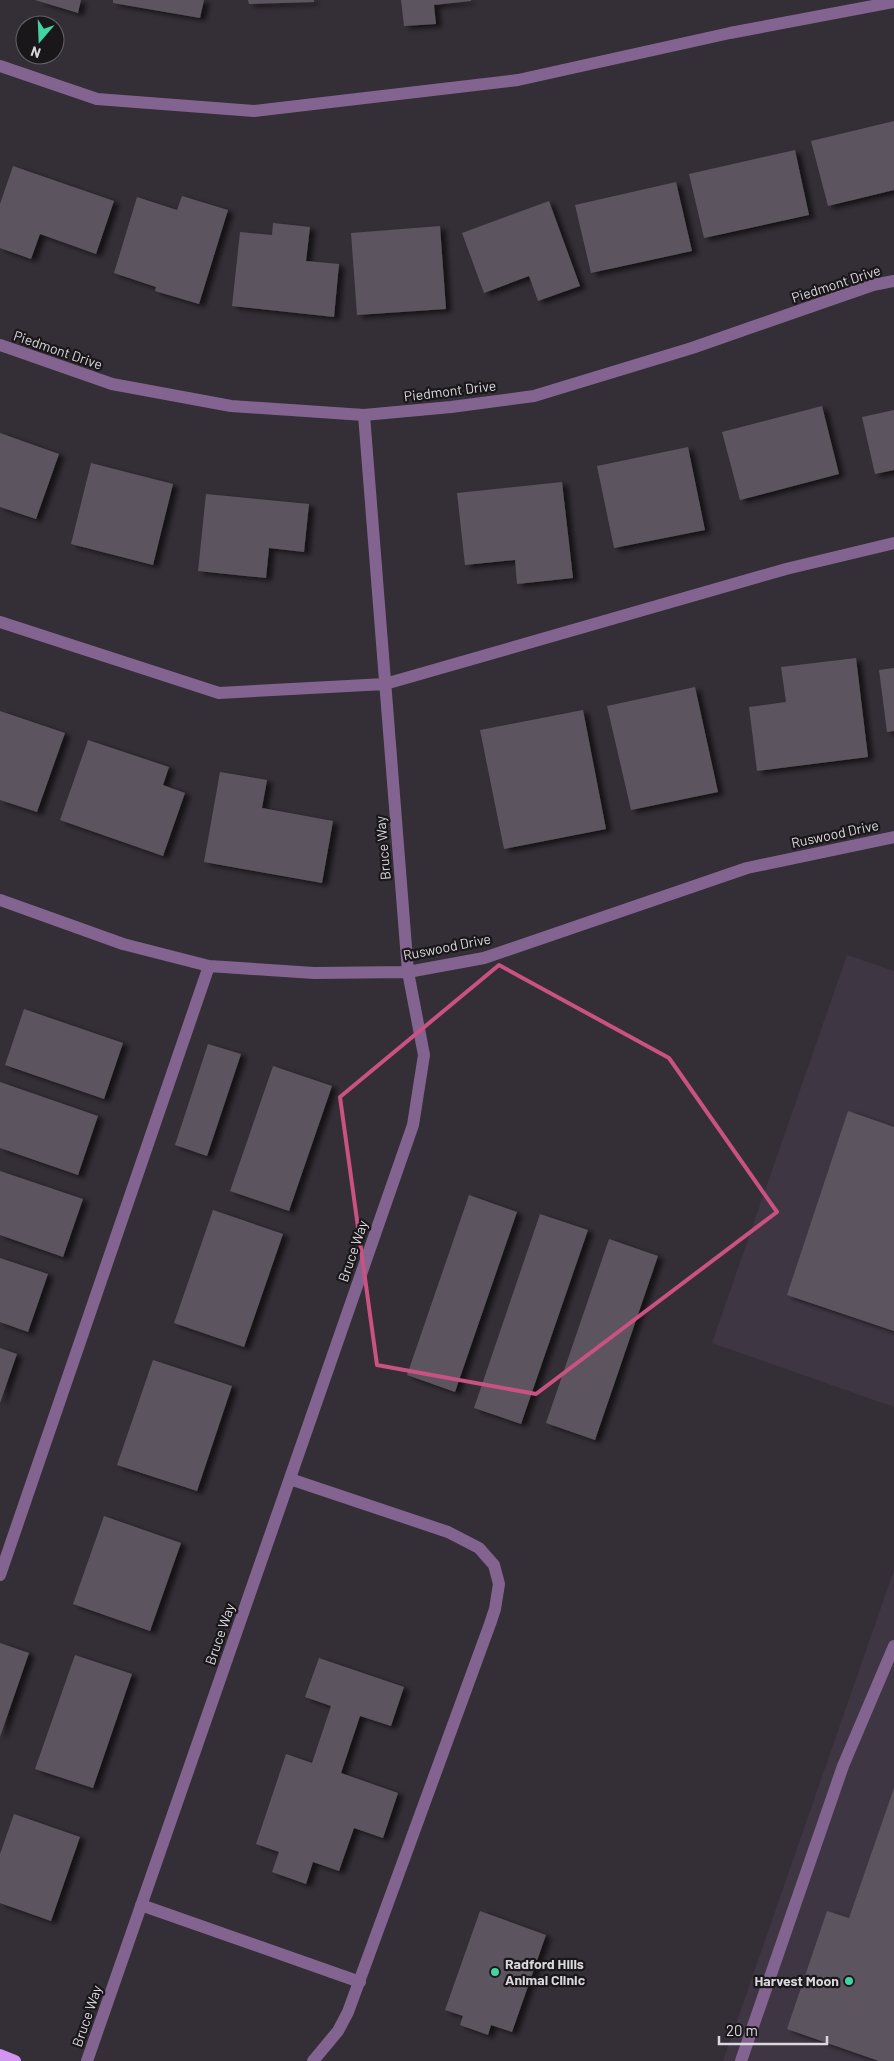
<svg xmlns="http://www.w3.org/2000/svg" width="894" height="2061" font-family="Barlow,sans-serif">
  <defs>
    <filter id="shadow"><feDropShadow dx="5.5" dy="3" stdDeviation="2.5" flood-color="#0009"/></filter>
  </defs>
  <rect width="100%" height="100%" fill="#342e36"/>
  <path fill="#3f3643" d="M847,955L894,971V1407L712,1343Z
    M894,1570V2061H723Z"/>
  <path fill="#5b555e" filter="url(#shadow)" d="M35,0H81L78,13Z
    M113,0H204L200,18L113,3Z
    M248,0H314V2L249,4Z
    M401,0H471V1L434,5L436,24L404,26Z
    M894,121V190L828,206L811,141Z
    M795,150L809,215L704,238L689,174Z
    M13,166L114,201L96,254L40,234L31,259L0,248V204Z
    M676,182L692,251L591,273L575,205Z
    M182,196L228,210L199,304L155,291L156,287L114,273L137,197L177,210Z
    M549,201L580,286L538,301L529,276L484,293L462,233Z
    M273,223L310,227L306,261L339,264L334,317L232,306L240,232L272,235Z
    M440,226L446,309L357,315L351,233Z
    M822,406L839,474L740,500L722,432Z
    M894,410V470L875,474L862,417Z
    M0,433L59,454L36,519L0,507Z
    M688,447L705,530L614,548L597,466Z
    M91,463L173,484L153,565L71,544Z
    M562,482L573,578L517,584L515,560L465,565L457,493Z
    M206,494L309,504L304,552L269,548L266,578L198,571Z
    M856,658L868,757L757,771L749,707L786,702L781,667Z
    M894,668V731L887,732L879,670Z
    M695,687L718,792L631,810L607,706Z
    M583,710L606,829L504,849L480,730Z
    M0,711L65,733L37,812L0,800Z
    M88,740L169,767L163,785L185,793L163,856L60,820Z
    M220,772L267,780L262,808L333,821L322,883L204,862Z
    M24,1009L123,1043L104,1099L5,1065Z
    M208,1044L241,1054L207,1156L175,1145Z
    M273,1066L332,1086L289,1211L230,1191Z
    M0,1082L98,1116L78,1175L0,1148Z
    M848,1111L894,1127V1331L787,1295Z
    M0,1171L83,1199L63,1257L0,1235Z
    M469,1195L517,1212L455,1392L407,1375Z
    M213,1210L283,1234L244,1347L174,1323Z
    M540,1214L588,1230L521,1424L474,1408Z
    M609,1239L658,1256L595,1440L546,1423Z
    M0,1258L48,1274L28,1332L0,1322Z
    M0,1348L17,1354L0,1403Z
    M153,1360L232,1386L197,1491L117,1465Z
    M104,1516L181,1543L150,1631L73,1604Z
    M0,1643L29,1653L0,1737Z
    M75,1655L132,1674L93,1788L35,1769Z
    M319,1658L404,1687L391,1726L360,1716L341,1773L398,1793L383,1838L354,1828L339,1871L313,1862L306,1884L272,1872L279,1852L256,1844L286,1754L312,1763L331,1706L305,1697Z
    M894,1788V2061H879L787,2029L827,1911L849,1918Z
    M14,1814L80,1837L51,1921L0,1903V1854Z
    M480,1911L546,1935L512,2032L491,2025L488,2035L460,2025L463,2016L445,2010Z"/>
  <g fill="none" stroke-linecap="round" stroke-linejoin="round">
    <path stroke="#836491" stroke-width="12" d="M0,66L97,99L254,111L518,80L730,33L894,2
      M0,345L112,384L231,406L364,415L451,407L534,396L692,348L873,285L894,281
      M0,622L219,693L385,684L786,569L894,543
      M0,900L123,944L209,966L314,973L408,972L484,958L747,868L894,837
      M290,1479L448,1532L479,1548L494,1565L499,1584L495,1609L490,1624L348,2012L338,2031L313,2061
      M0,1575L209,966
      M141,1905L360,1982
      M87,2061L413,1125L424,1055L408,972L364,415
      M741,2061L843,1766L894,1646"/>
    <path stroke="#d694f1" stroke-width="12" d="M0,2055L15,2061"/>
  </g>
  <path fill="none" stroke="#ca5282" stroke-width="4" stroke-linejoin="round" d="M499,965L669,1058L777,1212L536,1394L377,1365L340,1097Z"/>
  <g fill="#42d4a0" stroke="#1a171b" stroke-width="2">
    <circle cx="495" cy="1972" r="5"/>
    <circle cx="849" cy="1981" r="5"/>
  </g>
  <g text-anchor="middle" stroke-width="4.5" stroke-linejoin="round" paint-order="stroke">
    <g font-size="14" fill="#dbd8dd" stroke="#1a171b">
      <text transform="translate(836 284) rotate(-18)" y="5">Piedmont Drive</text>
      <text transform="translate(58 350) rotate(19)" y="5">Piedmont Drive</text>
      <text transform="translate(450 391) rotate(-7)" y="5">Piedmont Drive</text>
      <text transform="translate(835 834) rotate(-12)" y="5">Ruswood Drive</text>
      <text transform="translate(383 848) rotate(-95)" y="5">Bruce Way</text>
      <text transform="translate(447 947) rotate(-11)" y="5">Ruswood Drive</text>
      <text transform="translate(353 1251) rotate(-71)" y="5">Bruce Way</text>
      <text transform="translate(220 1634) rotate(-71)" y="5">Bruce Way</text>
      <text transform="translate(87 2016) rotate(-71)" y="5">Bruce Way</text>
    </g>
    <g font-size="14" font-weight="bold" fill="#dbd8dd" stroke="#1a171b" text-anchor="start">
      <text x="505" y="1969">Radford Hills<tspan x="505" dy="16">Animal Clinic</tspan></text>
      <text x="839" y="1986" text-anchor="end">Harvest Moon</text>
    </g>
  </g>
  <g transform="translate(40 40) rotate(199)"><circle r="24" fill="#1a171b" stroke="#676469"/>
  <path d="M0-4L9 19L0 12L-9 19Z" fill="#42d4a0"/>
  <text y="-8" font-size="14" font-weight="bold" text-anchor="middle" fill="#dbd8dd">N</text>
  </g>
  <path d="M719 2036v8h108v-8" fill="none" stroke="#dbd8dd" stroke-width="2.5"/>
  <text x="726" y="2036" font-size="15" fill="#dbd8dd" stroke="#1a171b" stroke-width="4" paint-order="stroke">20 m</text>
</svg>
